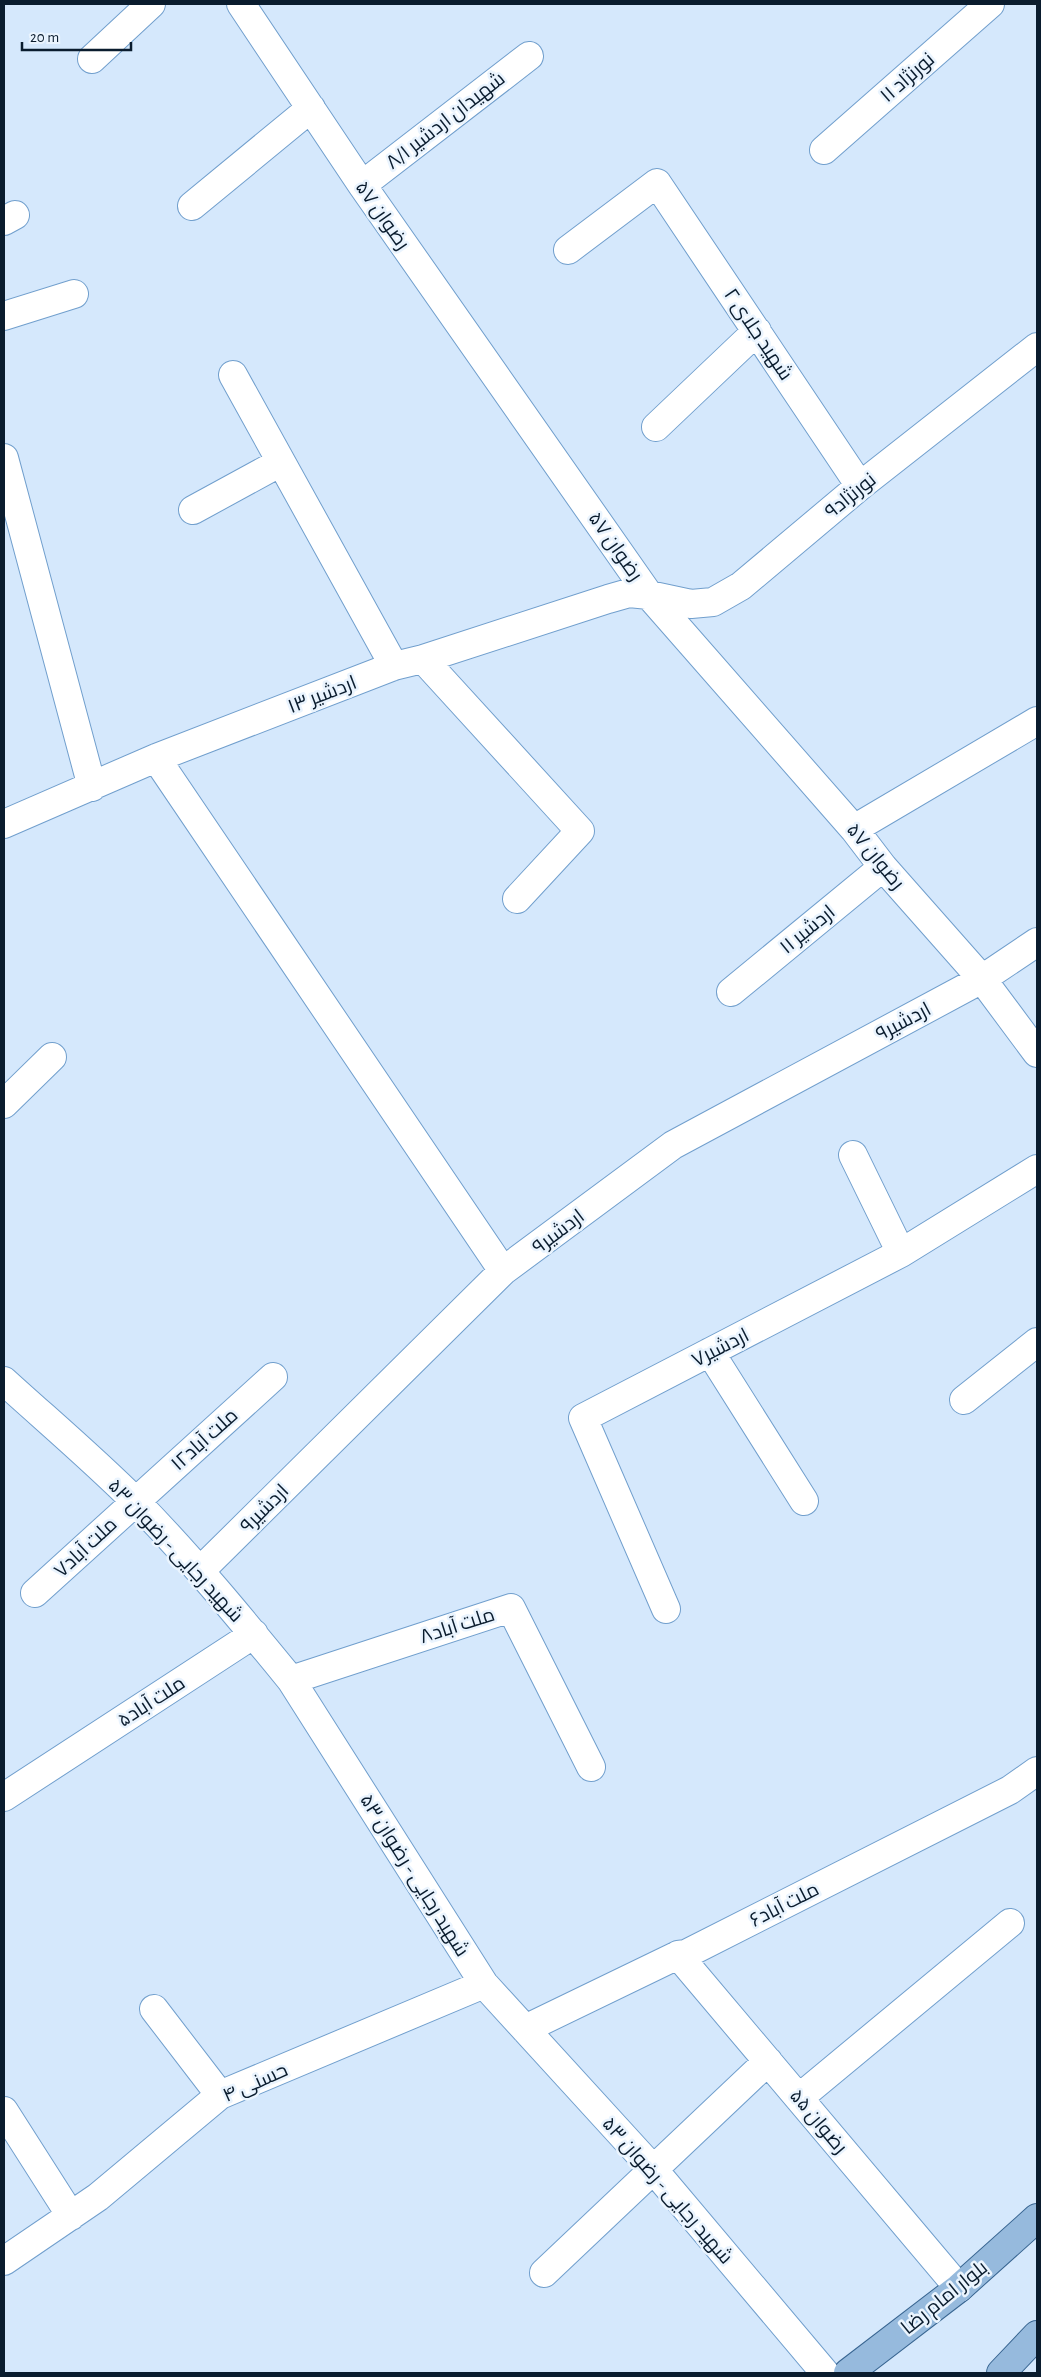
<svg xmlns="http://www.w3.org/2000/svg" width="1041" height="2377" font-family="'Alegreya Sans',Cairo,sans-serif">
  <rect width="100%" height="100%" fill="#d5e8fc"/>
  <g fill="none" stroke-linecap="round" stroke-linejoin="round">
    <g stroke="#719fcd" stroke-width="30">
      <path id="minor" d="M241,4L362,185L649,595L854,829L883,867L982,979L1037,1053
        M92,59L151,4
        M824,150L990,4
        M362,185L529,56
        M192,206L311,108
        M4,221L15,215
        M568,250L657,183L860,486
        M4,316L74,294
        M233,375L394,666
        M656,427L757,331
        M4,458L92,787
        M193,510L281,462
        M423,659L580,831L517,899
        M156,758L503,1271
        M4,824L156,758L394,666L423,659L608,599L629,593L649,595L691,604L713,602L741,586L860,486L1037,347
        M854,829L1037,721
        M731,992L883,867
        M4,1104L52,1057
        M853,1155L901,1253
        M710,1352L804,1501
        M4,1381C48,1421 94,1460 136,1502C191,1558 241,1619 291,1680L484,1984L653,2169L825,2373
        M964,1400L1037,1342
        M200,1571L503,1271L673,1145L982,979L1037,942
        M35,1593L273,1377
        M666,1609L583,1418L901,1253L1037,1169
        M291,1680L511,1608L591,1767
        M4,1797L254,1634
        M678,1955L959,2288
        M154,2009L220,2095
        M525,2029L678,1955L686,1954L1010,1790L1037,1771
        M799,2098L1010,1923
        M4,2111L71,2216
        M4,2261L98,2197L220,2095L484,1984
        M544,2273L768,2061"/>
    </g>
    <g stroke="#386591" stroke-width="30">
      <path id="major" d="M848,2373L959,2288L1037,2218
        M1001,2373L1037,2335"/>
    </g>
    <use href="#minor" stroke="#fff" stroke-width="28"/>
    <use href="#major" stroke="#96badd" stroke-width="28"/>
  </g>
  <g text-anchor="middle" stroke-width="5" stroke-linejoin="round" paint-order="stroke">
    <g font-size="20" fill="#0a1c2e" stroke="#eaf4fe">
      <text transform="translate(907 77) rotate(-41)" y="7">نورنژاد ۱۱</text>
      <text transform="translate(445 120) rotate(-38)" y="7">شهیدان اردشیر ۸/۱</text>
      <text transform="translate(383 215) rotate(55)" y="7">رضوان ۵۷</text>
      <text transform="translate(759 334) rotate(56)" y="7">شهید جلای ۲</text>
      <text transform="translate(850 495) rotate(-39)" y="7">نورنژاد۹</text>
      <text transform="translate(616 546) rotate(55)" y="7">رضوان ۵۷</text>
      <text transform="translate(322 694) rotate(-21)" y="7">اردشیر ۱۳</text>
      <text transform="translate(876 856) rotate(51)" y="7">رضوان ۵۷</text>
      <text transform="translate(807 929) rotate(-39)" y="7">اردشیر ۱۱</text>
      <text transform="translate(903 1021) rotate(-28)" y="7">اردشیر۹</text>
      <text transform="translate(558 1231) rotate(-37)" y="7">اردشیر۹</text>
      <text transform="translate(720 1347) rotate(-27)" y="7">اردشیر۷</text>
      <text transform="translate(204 1439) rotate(-42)" y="7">ملت آباد۱۲</text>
      <text transform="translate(264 1508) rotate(-45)" y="7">اردشیر۹</text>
      <text transform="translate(85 1547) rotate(-43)" y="7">ملت آباد۷</text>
      <text transform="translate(176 1550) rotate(47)" y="7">شهید رجایی - رضوان ۵۳</text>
      <text transform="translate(457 1625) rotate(-18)" y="7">ملت آباد۸</text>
      <text transform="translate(151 1701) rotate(-33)" y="7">ملت آباد۵</text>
      <text transform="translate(415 1875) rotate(58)" y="7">شهید رجایی - رضوان ۵۳</text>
      <text transform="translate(784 1904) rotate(-27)" y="7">ملت آباد۶</text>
      <text transform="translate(255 2082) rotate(-24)" y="7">حسنی ۴</text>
      <text transform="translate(819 2121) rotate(50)" y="7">رضوان ۵۵</text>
      <text transform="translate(668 2190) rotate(49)" y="7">شهید رجایی - رضوان ۵۳</text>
      <text transform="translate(944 2297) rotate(-39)" y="7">بلوار امام رضا</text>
    </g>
  </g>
  <rect width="1041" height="2377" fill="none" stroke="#0a1c2e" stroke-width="10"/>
  <path d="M22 42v8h109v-8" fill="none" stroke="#0a1c2e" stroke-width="2.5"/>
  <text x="30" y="42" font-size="15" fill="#0a1c2e" stroke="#eaf4fe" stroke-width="4" paint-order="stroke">20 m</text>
</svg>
